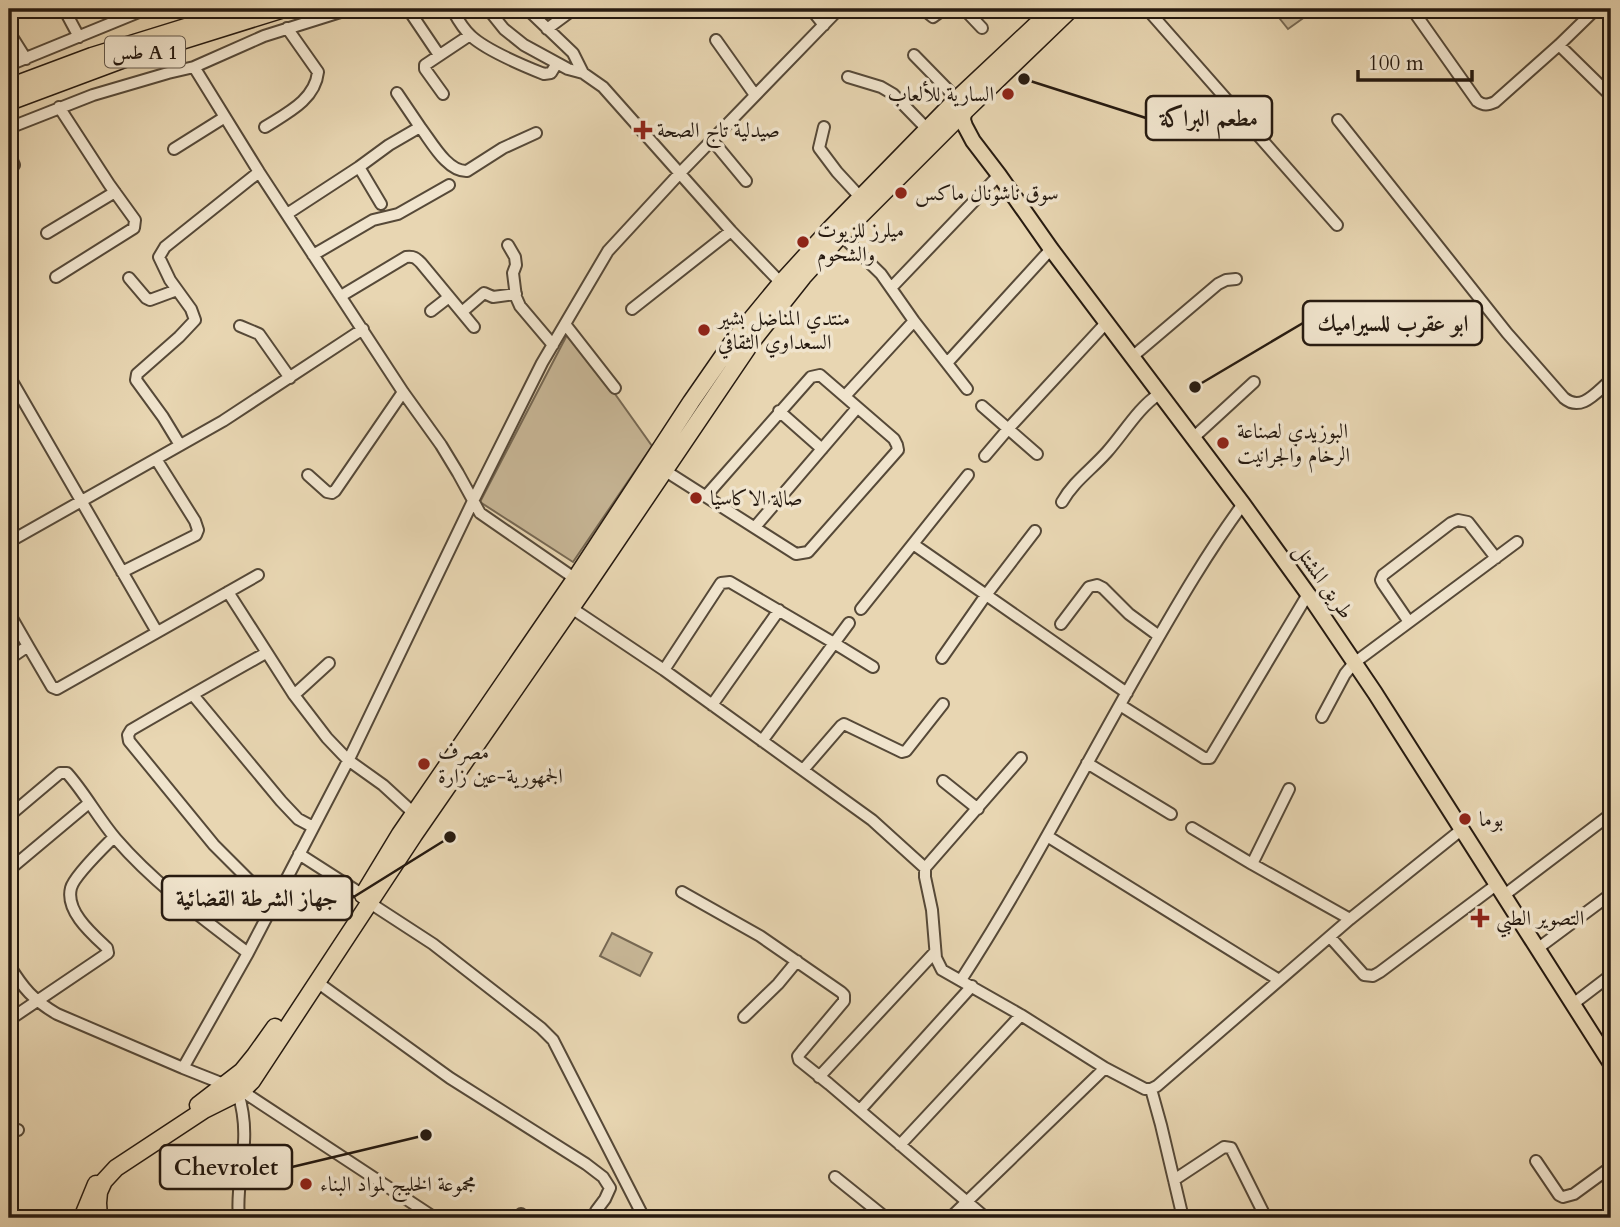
<svg xmlns="http://www.w3.org/2000/svg" width="1620" height="1227" font-family="Cardo,Amiri,serif">
  <rect width="100%" height="100%" fill="#e8d6b2"/>
  <filter id="stains"><feTurbulence type="fractalNoise" baseFrequency=".00286" numOctaves="4"/><feColorMatrix values="0 0 0 0 .2 0 0 0 0 .09 0 0 0 0 .02 0 0 0 .5 -.17"/></filter>
  <radialGradient id="worn" r=".72"><stop offset=".6" stop-color="#630" stop-opacity="0"/><stop offset="1" stop-color="#630" stop-opacity=".3"/></radialGradient>
  <path fill="#c7b696" stroke="#766853" stroke-width="2" d="M1272,9H1316L1288,29Z
    M567,335H573L652,446L573,562L480,502Z
    M612,933L652,953L640,976L600,956Z"/>
  <g fill="none" stroke-linecap="round" stroke-linejoin="round">
    <g stroke="#564938" stroke-width="14">
      <path id="minor" d="M64,9L79,37
        M408,9L439,55
        M452,9C457,18 462,28 471,36C486,50 524,66 544,74L551,73L557,63
        M488,9L504,29L524,45L568,69L583,73L603,87L731,231L781,283
        M527,9L573,53L583,73
        M811,9L824,25
        M923,9L933,17L944,9
        M964,9L982,28
        M1147,9L1337,225
        M1412,9L1477,101C1484,106 1488,105 1495,102L1559,45L1596,9
        M547,29L574,9
        M9,32L26,59
        M716,40L755,95
        M1559,45L1611,96
        M914,55L957,99
        M9,65L146,9
        M194,67L259,172L403,392L441,445L458,473L480,513L580,582
        M848,77L881,87L893,94L928,130
        M443,94L425,69V65L470,35
        M1338,120L1507,333L1564,398C1582,413 1597,391 1611,380
        M265,127C287,113 315,100 318,72L287,28
        M420,127C431,141 447,172 467,171L503,148L536,133
        M824,127L819,148L837,172L861,198
        M9,128L93,95L168,73L194,67L264,36L350,9
        M712,140L746,181
        M174,149L225,117
        M9,154L14,165
        M359,167L381,204
        M287,214L359,167L389,145L420,127L397,93
        M47,233L115,192
        M841,235L881,274L914,321L967,389
        M508,245L515,257L516,265L513,273L516,297L520,306L553,345
        M313,255L373,220L398,214L449,185
        M56,277L134,228L135,220L109,184L59,107
        M129,278L146,298L150,300L177,290
        M891,288L999,175
        M341,296L406,257C414,256 416,258 421,263L474,327
        M632,309L731,231
        M431,311L449,297
        M462,312L484,293L493,297L516,294
        M565,324L615,388
        M240,326L259,334L290,378
        M1132,357L1218,284L1226,280L1236,279
        M947,363L1051,249
        M9,376L157,632
        M845,396L914,321
        M982,406L1037,454
        M779,411L822,449
        M1193,438L1254,382
        M180,445L163,417L136,380L137,374L179,337L195,320L191,309L170,280L159,257L165,247L259,172
        M985,456L1008,429L1106,323
        M664,470L796,554L808,552L898,450L897,445L894,439L820,375L811,377L706,496
        M308,475L327,492L332,493L335,491L403,392
        M1062,502C1073,482 1092,469 1107,452C1124,433 1138,408 1159,394
        M755,527L857,408
        M9,542L223,421L363,329
        M913,544L1127,693
        M122,572L196,535L198,530L195,521L156,459
        M228,592L294,695L327,738L348,760L383,785L419,818
        M567,605L664,670L872,820L925,868
        M861,609L968,475
        M9,613L28,646L9,659
        M1409,622L1383,584L1381,580L1383,575L1451,523L1458,520L1468,522L1496,558
        M1061,624L1089,587L1097,585L1103,588L1129,614L1159,636
        M28,646L52,687L57,689L258,575
        M266,653C221,678 176,704 131,730L128,735L129,741L214,845L261,892L275,901
        M942,658L986,595L1035,531
        M664,670L721,583L730,582L834,643L873,667
        M193,695L281,801L298,819L313,827
        M294,695L329,663
        M712,705L779,610
        M1120,705L1204,758H1210L1308,594
        M1322,717L1345,674L1354,663L1517,542
        M762,741L849,623
        M1021,758L925,868V877L932,910L936,958L942,970L1021,1015L1105,1068L1145,1089H1151L1157,1086L1350,919L1461,830
        M1087,763L1171,814
        M803,770L841,726L844,724L902,752L906,751L943,704
        M943,781L978,809
        M9,816L60,773H67C85,793 98,818 116,839C154,883 202,918 248,953
        M1192,828L1252,864L1350,919
        M1047,836L1279,980
        M299,854L363,895
        M1252,864L1289,789
        M9,870L89,803
        M682,892L760,936L841,992L844,995V1001L802,1051L798,1056L799,1060L829,1084L986,1218
        M1503,896L1611,814
        M370,903L433,944L541,1028L553,1040L644,1218
        M1330,937L1364,975L1373,976L1380,972L1496,885
        M1537,949L1611,894
        M9,965C23,988 33,1000 57,1014L183,1068L226,1085
        M961,980C1026,880 1080,774 1139,671C1172,614 1204,557 1243,504
        M317,982L450,1078L586,1164L603,1177L610,1188L605,1199L596,1211
        M1573,1004L1611,975
        M744,1017L778,984L797,961
        M9,1020L108,953L107,948C92,934 65,911 71,888C74,876 104,847 114,837
        M183,1068L248,953L350,757L473,501L542,363L608,251L680,173L839,9
        M819,1077L935,952
        M1151,1089L1161,1125L1183,1218
        M242,1091L435,1218
        M238,1093C243,1109 245,1125 244,1142C243,1168 236,1192 239,1218
        M860,1110L972,986
        M9,1131L10,1132L18,1130
        M900,1145L1021,1015
        M1536,1161L1559,1195L1563,1197L1574,1194L1611,1167
        M835,1177L886,1218
        M1174,1180L1224,1147L1231,1148L1266,1218
        M517,1218L521,1214
        M950,1218L1105,1068"/>
    </g>
    <g stroke="#261a10" stroke-width="18">
      <path id="major" d="M964,112L963,120L965,126L973,141L999,175L1051,249L1243,504L1308,594L1375,693L1611,1064"/>
    </g>
    <g stroke="#261a10" stroke-width="19">
      <path id="highway" d="M9,87L92,56L244,9
        M9,102L127,58L284,9
        M363,895L400,834L575,579L691,402L734,340L781,283L831,228L957,99L1053,9
        M198,1105L242,1071L255,1055L275,1027
        M82,1218L96,1184
        M99,1218L98,1203L99,1192L104,1181L116,1168L204,1110L242,1091L252,1081L414,835L587,585L753,340L803,277L841,235L964,112L1071,9"/>
    </g>
    <use href="#minor" stroke="#f0e4cd" stroke-width="10"/>
    <use href="#major" stroke="#e8d6b2" stroke-width="14"/>
    <use href="#highway" stroke="#e8d6b2" stroke-width="16"/>
  </g>
  <g fill="#8f2418" stroke="#f0e4cd" stroke-width="2.5">
    <circle cx="1008" cy="94" r="7"/>
    <path d="M639.5 119.5h7v7h7v7h-7v7h-7v-7h-7v-7h7z"/>
    <circle cx="901" cy="193" r="7"/>
    <circle cx="803" cy="242" r="7"/>
    <circle cx="704" cy="330" r="7"/>
    <circle cx="1223" cy="443" r="7"/>
    <circle cx="696" cy="498" r="7"/>
    <circle cx="424" cy="764" r="7"/>
    <circle cx="1465" cy="819" r="7"/>
    <path d="M1476.5 907.5h7v7h7v7h-7v7h-7v-7h-7v-7h7z"/>
    <circle cx="306" cy="1184" r="7"/>
  </g>
  <g text-anchor="middle" stroke-width="7" stroke-linejoin="round" paint-order="stroke">
    <rect fill="#f0e4cd" stroke="#635749" stroke-width="2" x="105" y="36.5" width="80" height="31" rx="5"/>
    <g font-size="19" font-weight="bold" fill="#261a10">
      <text x="145" y="59">طس A 1</text>
    </g>
    <g font-size="21" fill="#261a10" stroke="#f0e4cd" text-anchor="start">
      <text x="994" y="101" text-anchor="end">السارية للألعاب</text>
      <text x="657" y="137">صيدلية تاج الصحة</text>
      <text x="915" y="200">سوق ناشونال ماكس</text>
      <text x="817" y="237">ميلرز للزيوت<tspan x="817" dy="24">والشحوم</tspan></text>
      <text x="718" y="325">منتدي المناضل بشير<tspan x="718" dy="24">السعداوي الثقافي</tspan></text>
      <text x="1237" y="438">البوزيدي لصناعة<tspan x="1237" dy="24">الرخام والجرانيت</tspan></text>
      <text x="710" y="505">صالة الاكاسيا</text>
      <text x="438" y="759">مصرف<tspan x="438" dy="24">الجمهورية-عين زارة</tspan></text>
      <text x="1479" y="826">بوما</text>
      <text x="1496" y="925">التصوير الطبي</text>
      <text x="320" y="1191">مجموعة الخليج لمواد البناء</text>
    </g>
    <g font-size="21" fill="#261a10" stroke="#f0e4cd">
      <text transform="translate(1324 581) rotate(55)" y="7">طريق المشتل</text>
    </g>
  </g>
  <path fill="none" stroke="#261a10" stroke-width="2.5" d="M1024 79L1146 118M1195 387L1303 323M450 837L352 898M426 1135L292 1167"/>
  <g fill="#261a10" stroke="#f0e4cd" stroke-width="2.5">
    <circle cx="1024" cy="79" r="7"/>
    <circle cx="1195" cy="387" r="7"/>
    <circle cx="450" cy="837" r="7"/>
    <circle cx="426" cy="1135" r="7"/>
  </g>
  <g fill="#f0e4cd" stroke="#261a10" stroke-width="2.5">
    <rect x="1146" y="96" width="126" height="44" rx="7"/>
    <rect x="1303" y="301" width="179" height="44" rx="7"/>
    <rect x="162" y="876" width="190" height="44" rx="7"/>
    <rect x="160" y="1145" width="132" height="44" rx="7"/>
  </g>
  <g font-size="23" text-anchor="middle" font-weight="bold" fill="#261a10">
    <text x="1209" y="126">مطعم البراكة</text>
    <text x="1393" y="331">ابو عقرب للسيراميك</text>
    <text x="257" y="906">جهاز الشرطة القضائية</text>
    <text x="226" y="1175">Chevrolet</text>
  </g>
  <rect width="1620" height="1227" fill="none" stroke="#e8d6b2" stroke-width="35"/>
  <rect x="10" y="10" width="1599" height="1206" fill="none" stroke="#261a10" stroke-width="3.5"/>
  <rect x="18" y="18" width="1585" height="1192" fill="none" stroke="#261a10" stroke-width="2"/>
  <path d="M1358 70v10h114v-10" fill="none" stroke="#261a10" stroke-width="3.5"/>
  <text x="1368" y="70" font-size="21" fill="#261a10" stroke="#f0e4cd" stroke-width="5" paint-order="stroke">100 m</text>
  <rect width="100%" height="100%" filter="url(#stains)"/>
  <rect width="100%" height="100%" fill="url(#worn)"/>
</svg>
